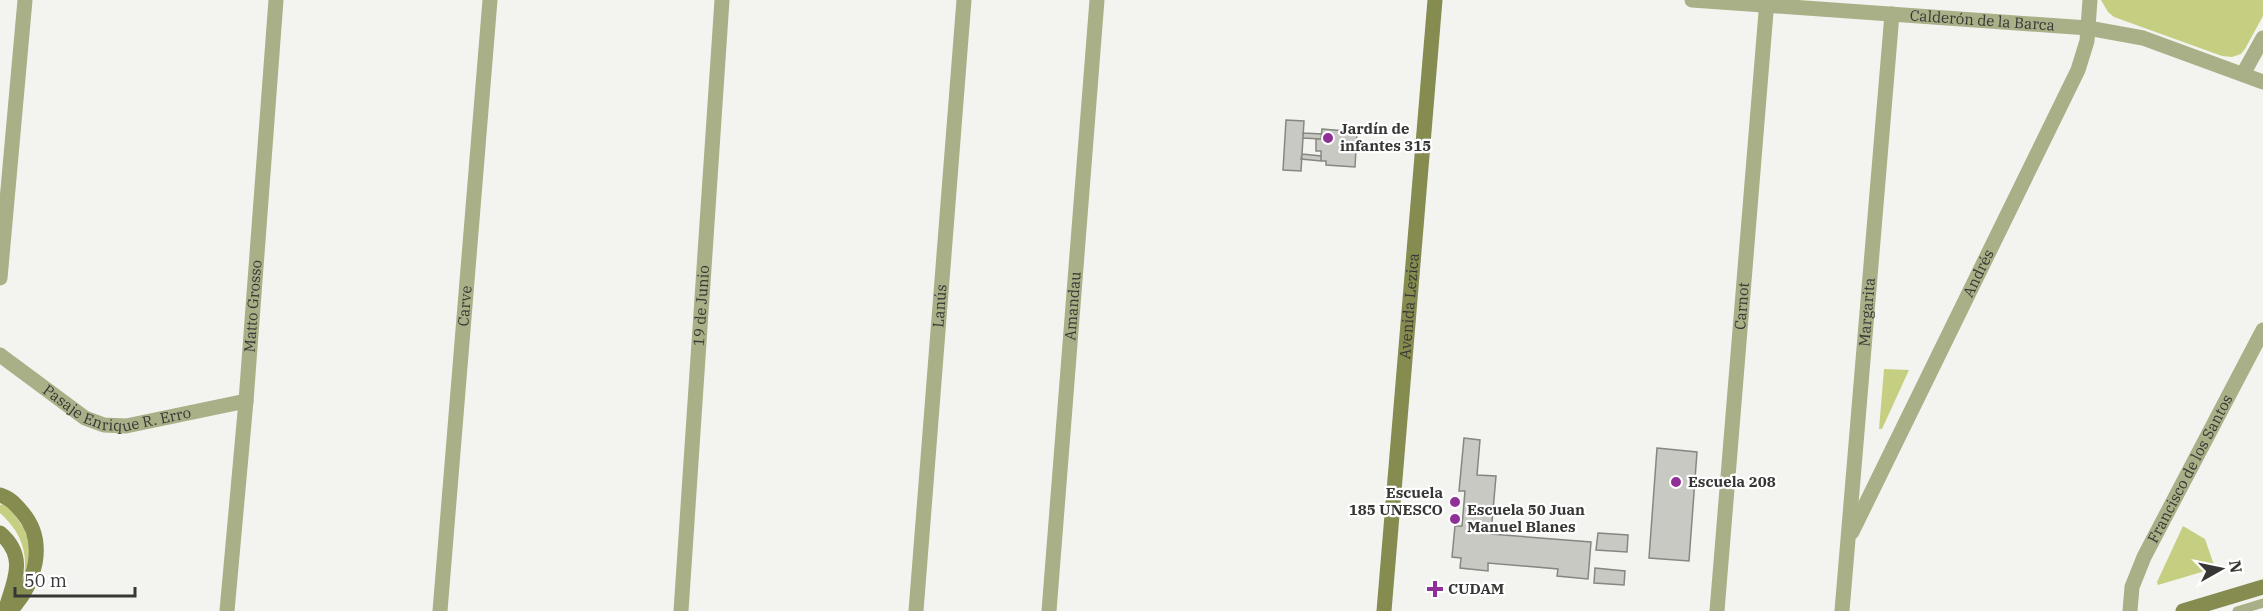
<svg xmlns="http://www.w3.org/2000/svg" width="2263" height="611" font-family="'IBM Plex Serif',serif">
  <rect width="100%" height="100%" fill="#f3f4ef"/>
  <path fill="#c6cf81" d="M2101,0H2263V16L2245,49L2241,54L2232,57L2222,56L2114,17L2108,12Z
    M1884,369L1909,370L1882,429H1879Z
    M4,504L7,505C28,532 35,542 24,576C28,550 20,531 0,513V505Z
    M2183,526L2205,539L2215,568L2158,585L2157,582Z"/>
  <path fill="#c8c9c3" stroke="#868782" stroke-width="1.5" d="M1286,120L1304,121L1301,171L1283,170Z
    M1322,129L1357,132L1355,167L1326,165V161H1321V151H1316V139H1321Z
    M1303,133L1322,134L1321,139L1303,138Z
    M1302,154L1321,156V161L1301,159Z
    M1464,438L1480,440L1477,475L1496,476L1491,534L1591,542L1588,579L1557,576L1558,569L1488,563V571L1460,568L1461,558L1452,557L1455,526H1462L1465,491H1459Z
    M1657,448L1697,452L1689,561L1649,558Z
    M1598,533L1628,535L1627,552L1596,550Z
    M1595,568L1625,571L1624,585L1594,583Z"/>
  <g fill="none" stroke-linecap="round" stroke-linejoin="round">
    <path stroke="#a9af87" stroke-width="9" d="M2237,611L2263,603"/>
    <g stroke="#a9af87" stroke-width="15">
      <path id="s1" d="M1692,0L2088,28L2143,38L2263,82"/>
      <path d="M2243,74L2263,38"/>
      <path d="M0,278L25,0"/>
      <path id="s2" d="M0,355L85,418L104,425L126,426L246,401"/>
      <path id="s3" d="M1852,532L2078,70L2087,41L2090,0"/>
      <path id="s4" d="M227,611L246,401L276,0"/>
      <path id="s5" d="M440,611L490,0"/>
      <path id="s6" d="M681,611L722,0"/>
      <path id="s7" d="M916,611L964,0"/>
      <path id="s8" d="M1049,611L1097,0"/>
      <path id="s9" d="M1717,611L1767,0"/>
      <path id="s10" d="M1842,611L1892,14"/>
      <path id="s11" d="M2130,611L2132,587L2144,557L2263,330"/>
    </g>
    <g stroke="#868c50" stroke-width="15">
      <path d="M0,495C10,498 15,504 22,512C48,542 35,585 10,611"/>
      <path d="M0,533C28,557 14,581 5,611"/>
      <path id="s12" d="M1384,611L1435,0"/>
      <path d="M2183,611L2263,587"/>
    </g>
  </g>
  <g fill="#8f3099" stroke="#fff" stroke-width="2">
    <circle cx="1328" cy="138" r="6"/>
    <circle cx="1676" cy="482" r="6"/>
    <circle cx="1455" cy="502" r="6"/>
    <circle cx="1455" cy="519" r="6"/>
    <path d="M1432 580h6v6h6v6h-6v6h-6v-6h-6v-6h6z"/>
  </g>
  <g text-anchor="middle" stroke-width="4.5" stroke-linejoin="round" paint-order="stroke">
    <g font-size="15" fill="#363634" stroke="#fff">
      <text dy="5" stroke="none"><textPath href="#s1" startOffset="291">Calderón de la Barca</textPath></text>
      <text dy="5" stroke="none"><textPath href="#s3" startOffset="288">Andrés</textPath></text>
      <text dy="5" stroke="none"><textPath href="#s5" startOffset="306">Carve</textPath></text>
      <text dy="5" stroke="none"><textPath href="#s9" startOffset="306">Carnot</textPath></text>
      <text dy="5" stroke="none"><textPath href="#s4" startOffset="306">Matto Grosso</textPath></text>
      <text dy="5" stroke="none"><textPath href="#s6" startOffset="306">19 de Junio</textPath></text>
      <text dy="5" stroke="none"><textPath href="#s7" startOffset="306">Lanús</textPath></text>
      <text dy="5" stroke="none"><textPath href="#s8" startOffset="306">Amandau</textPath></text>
      <text dy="5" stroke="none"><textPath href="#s12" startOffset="306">Avenida Lezica</textPath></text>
      <text dy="5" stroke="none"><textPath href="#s10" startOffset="300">Margarita</textPath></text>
      <text dy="5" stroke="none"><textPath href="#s2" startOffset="135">Pasaje Enrique R. Erro</textPath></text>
      <text dy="5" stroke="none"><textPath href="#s11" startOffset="156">Francisco de los Santos</textPath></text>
    </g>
    <g font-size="15" font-weight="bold" fill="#363634" stroke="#fff" text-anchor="start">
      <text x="1340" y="134">Jardín de<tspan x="1340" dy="17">infantes 315</tspan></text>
      <text x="1688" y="487">Escuela 208</text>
      <text x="1443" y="498" text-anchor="end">Escuela<tspan x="1443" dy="17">185 UNESCO</tspan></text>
      <text x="1467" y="515">Escuela 50 Juan<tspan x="1467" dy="17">Manuel Blanes</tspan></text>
      <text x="1448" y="594">CUDAM</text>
    </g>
  </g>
  <g transform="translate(2221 569) rotate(81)" stroke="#ffffff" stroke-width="4.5" paint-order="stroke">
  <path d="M0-4.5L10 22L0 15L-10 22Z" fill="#363634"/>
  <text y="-9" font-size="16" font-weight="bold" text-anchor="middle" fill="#363634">N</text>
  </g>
  <path d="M15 587v9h120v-9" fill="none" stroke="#363634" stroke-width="3"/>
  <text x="24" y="587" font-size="18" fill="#363634" stroke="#ffffff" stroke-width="4.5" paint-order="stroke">50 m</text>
</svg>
